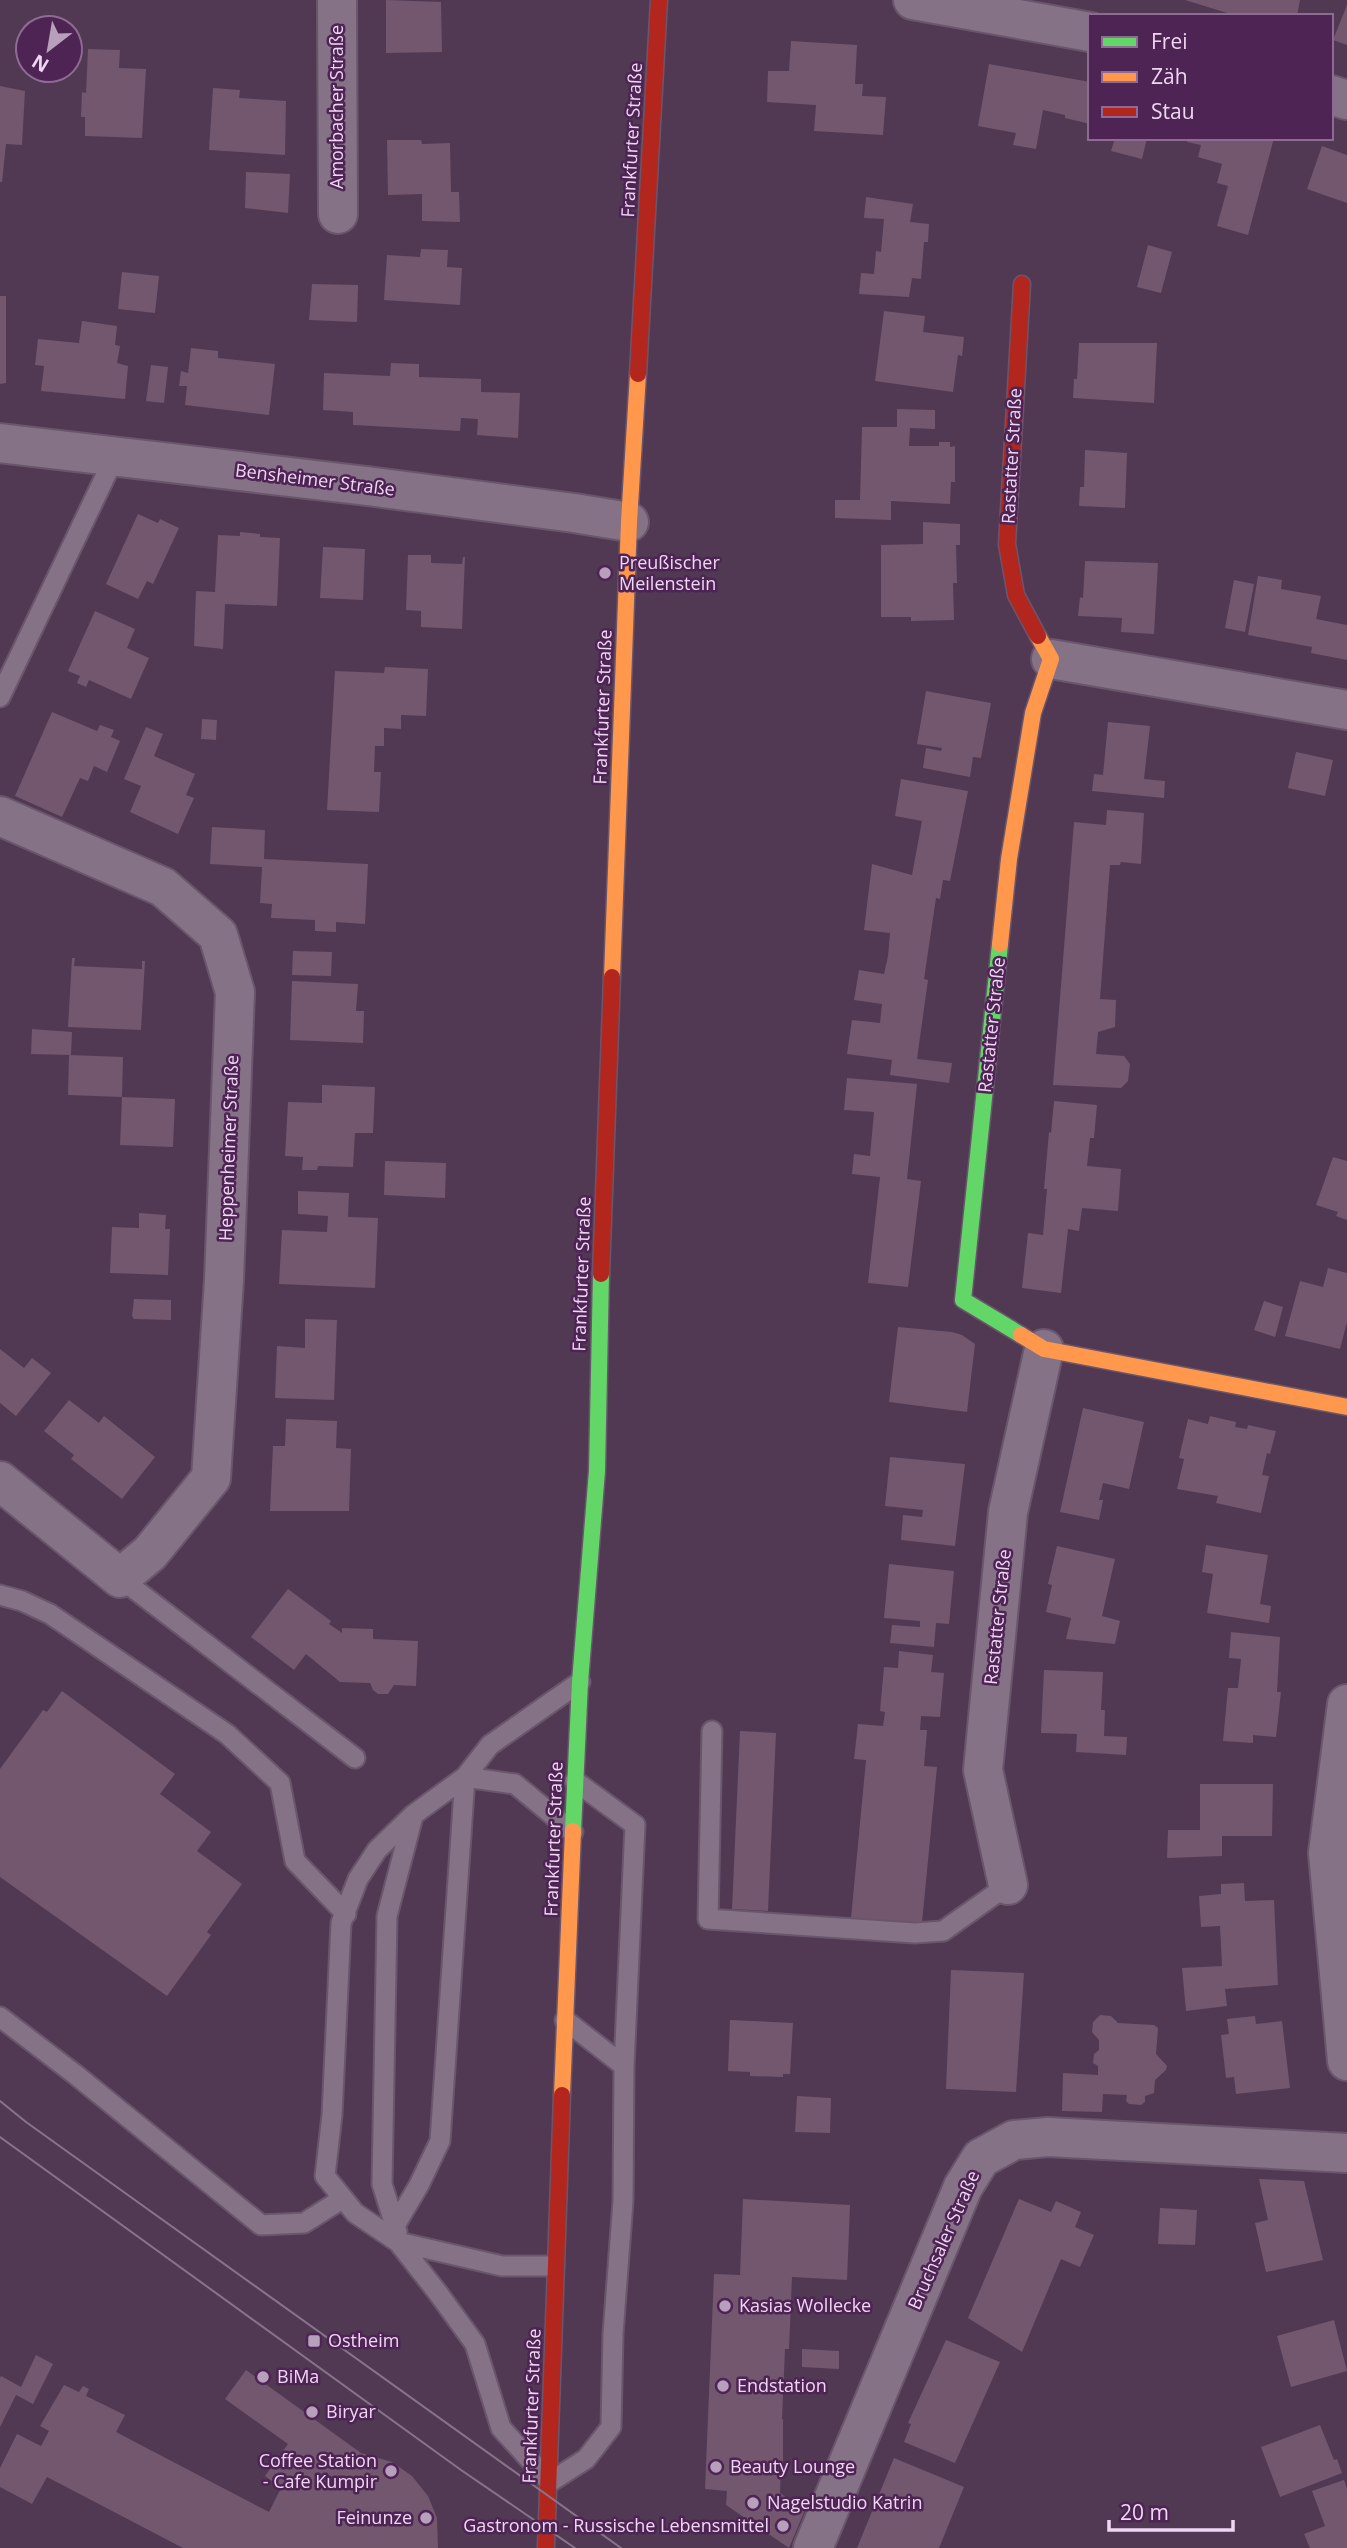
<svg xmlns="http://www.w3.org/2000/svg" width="1347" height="2548" font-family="'Open Sans',sans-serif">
  <rect width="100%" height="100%" fill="#513954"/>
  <path fill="#72576e" d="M386,0L441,2L442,52L386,53Z
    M1185,0H1300L1297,16H1237Z
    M1347,5V45L1333,40Z
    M791,41L857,45L855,84H863L862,96L886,97L883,135L814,131L816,105L767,102L768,71H789Z
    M88,49L120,50L119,68L146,69L142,138L85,136V117H81L82,92L86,93Z
    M989,64L1090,82V124L1065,118V115L1043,110L1036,149L1013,145L1016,133L978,126Z
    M0,86L25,91L22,145L6,144L2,182H0Z
    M213,88L240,90L239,98L286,101L285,155L209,150Z
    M1115,138H1147L1142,159L1111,151Z
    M1188,138H1274L1248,235L1217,226L1228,186L1217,183L1222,164L1198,157L1201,145L1187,142Z
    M387,140H421L422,144L450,143L451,192H459L460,222L422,221V194L388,195Z
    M1322,146L1347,155V203L1307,189Z
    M246,172L290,174L288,213L245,208Z
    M866,197L913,204L910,222L929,224L928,242H924L921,279L912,278L909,297L859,294L861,273L874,274L876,251L881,252L884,219L864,218Z
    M1148,245L1172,252L1161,293L1137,287Z
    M421,249L448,250L447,267L462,268L460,305L384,300L387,255L420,257Z
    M122,272L159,276L155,313L118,309Z
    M312,284L358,285L357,322L309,320Z
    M0,296H6V383L0,384Z
    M884,311L925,316L923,332L964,337L962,356L958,355L953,392L875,381Z
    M82,321L117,326L115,345L120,346L117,363L128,366L125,399L41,391L44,366L35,365L38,339L79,343Z
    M1079,343H1157L1154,403L1073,398L1074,379H1077Z
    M191,348L218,351V358L275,364L269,415L185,405L187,386H179L181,371L188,373Z
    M391,363L419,364V377L481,379V392L520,393L518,438L477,435L478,419L461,418L460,431L372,426L353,425V412L323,410L324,373L390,376Z
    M151,365L168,367L164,403L146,401Z
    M897,409L935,410V429L910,428L909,446H939V442H950V447L955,446V482H951L950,504L891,501V520L835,518V500H860L862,427H897Z
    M1085,450L1127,453L1125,508L1079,506L1080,487H1084Z
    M138,514L158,523L160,519L179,528L153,584L147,581L138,599L106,584Z
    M923,522L960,524V545H956L957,583H953L954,620L911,621V617H881V545L923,544Z
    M240,532L260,534V537L280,538L277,606L225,604L223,649L194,646L196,591L215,592L218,535L240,536Z
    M323,547L365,549L363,600L320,598Z
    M408,555H431V563L462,564L463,557H465L462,629L421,627V611L406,610Z
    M1085,561L1158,563L1154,634L1121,632L1122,618L1078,616L1080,597L1083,598Z
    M1258,576L1282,580L1281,589L1321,596L1316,619L1347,625V660L1311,653L1312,647L1248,635Z
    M1234,580L1254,584L1245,632L1225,628Z
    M95,611L135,629L127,648L149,658L131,699L89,680L86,687L77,683L80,676L68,671Z
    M385,667L428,669L426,716L401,715V729L384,728V746H375L374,772H381L379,812L327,810L335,671L384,673Z
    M926,691L991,703L981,758L973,757L970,777L923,768L926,748L941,751L942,748L917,744Z
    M52,712L97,731L100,725L114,730L111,737L120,741L107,772L94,766L88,781L80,778L62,817L15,796Z
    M202,719L217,720L216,740L201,739Z
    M1108,722L1150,726L1144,779L1165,781L1164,798L1092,791L1094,774L1103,775Z
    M146,727L163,734L154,756L195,774L186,795L194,798L178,834L130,812L141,786L124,779Z
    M1296,752L1333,760L1325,796L1288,788Z
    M901,779L968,791L950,881L943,880L940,899L936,898L924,979L928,980L917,1059L952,1063L949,1083L890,1075L892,1060L847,1054L852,1020L880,1023L882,1004L854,1000L859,970L884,974L888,956L890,933L864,930L872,864L912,875L922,821L895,816Z
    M1107,810L1144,813L1141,864L1121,862L1120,865H1110L1100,999L1116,1000L1115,1027L1098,1032L1096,1054L1124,1056L1130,1064L1128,1081L1121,1088L1053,1085L1074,822L1106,825Z
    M212,827L265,830L264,859L368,864L365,924L336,922V932L315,931V920L271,918L272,904L260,903L262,867L210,864Z
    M293,951L332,952L331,976L292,975Z
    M72,958H75L74,966L142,969V961H145L141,1030L68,1027Z
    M292,981L358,984L356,1011H364L363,1043L290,1040Z
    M32,1029L72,1032L71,1055L31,1054Z
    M69,1055L123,1057L122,1097L68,1095Z
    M847,1078L917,1084L907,1179L921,1181L908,1287L868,1283L880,1177L852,1174L854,1154L870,1156L874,1112L844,1110Z
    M322,1085L375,1087L373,1133H355L353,1167L318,1166L317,1170H302L303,1157L285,1156L288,1102L322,1103Z
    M122,1097L175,1099L173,1147L120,1145Z
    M1054,1101L1097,1105L1094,1138H1090L1087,1166L1121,1169L1118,1211L1082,1208L1079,1231L1068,1229L1061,1293L1022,1288L1028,1233L1043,1235L1047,1189H1044L1049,1132L1051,1133Z
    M1333,1157L1347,1161V1220L1336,1216L1338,1212L1316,1205Z
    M385,1161L446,1163L445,1198L384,1195Z
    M298,1191L349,1193L348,1217L378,1218L375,1288L279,1284L282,1230L327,1232L328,1216L298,1214Z
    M139,1213L166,1215L165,1229H170L168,1275L110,1273L112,1227L139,1228Z
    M1328,1268L1347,1273V1322L1340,1349L1285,1336L1300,1281L1323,1287Z
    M134,1299L171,1300V1320L134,1319L132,1316Z
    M1264,1301L1283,1307L1275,1337L1254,1330Z
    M305,1319L337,1320L334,1400L275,1398L277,1346L305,1348Z
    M898,1327L952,1332L962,1335L975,1344L967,1412L889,1402Z
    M0,1349L24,1368L32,1358L51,1373L16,1416L0,1403Z
    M69,1400L99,1423L104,1416L155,1457L122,1499L71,1459L74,1455L44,1431Z
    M1083,1408L1144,1422L1129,1489L1103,1483L1099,1500H1103L1099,1520L1060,1512Z
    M1210,1416L1236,1422L1235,1427L1247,1429L1248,1425L1276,1431L1270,1454L1267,1453L1262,1475L1269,1476L1261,1513L1216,1503L1218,1496L1177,1489L1184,1459L1179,1458L1188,1419L1208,1424Z
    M286,1419L337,1421L336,1448L351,1449L349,1511H270L273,1446H285Z
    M890,1457L965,1464L955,1546L901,1540L903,1515L922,1517L923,1510L885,1506Z
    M1206,1545L1268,1555L1260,1604L1271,1606L1269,1623L1207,1613L1213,1574L1202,1572Z
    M1057,1546L1115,1559L1102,1616L1120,1621L1115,1644L1066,1639L1071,1618L1046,1612L1052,1585L1048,1584Z
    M889,1564L954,1571L949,1624L936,1623L934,1647L890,1643L892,1625L920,1627V1621L884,1618Z
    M288,1589L331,1621L329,1624L342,1633V1628L373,1629V1639L418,1641L416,1686L394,1685L388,1694H378L373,1690L370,1683L340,1682L306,1654L294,1670L251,1637Z
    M1231,1632L1280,1637L1277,1692H1281L1276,1737L1253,1735V1743L1223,1741L1228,1688H1238L1241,1659L1229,1658Z
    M899,1651L933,1655L931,1672L944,1673L940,1717L921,1716L920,1730H927L924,1766L937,1767L922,1923L851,1918L866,1760L854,1759L858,1724L883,1726L885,1712L880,1711L884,1667L898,1668Z
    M1044,1670L1103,1672L1101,1710H1105L1104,1736L1127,1737L1126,1755L1076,1752L1077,1734L1041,1733Z
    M62,1691L175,1774L160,1794L211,1832L197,1851L242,1884L207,1932L211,1935L167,1996L0,1877V1769L43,1710L47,1712Z
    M740,1731L776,1733L768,1911L732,1909Z
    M1200,1784H1273L1272,1836H1222V1856L1167,1858L1168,1830H1200Z
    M1244,1883L1245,1901L1274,1900L1278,1985L1225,1989L1227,2006L1186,2011L1182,1968L1222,1966L1220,1926L1201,1927L1199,1896L1221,1894V1884Z
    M951,1970L1024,1973L1016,2092L946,2089Z
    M1100,2015L1111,2016L1118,2023L1154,2025L1158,2028L1156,2054L1167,2066L1166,2070L1155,2080L1154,2093L1145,2096V2102L1141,2105L1129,2104L1126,2101L1127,2095L1103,2094L1102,2112L1062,2111L1063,2073L1098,2075V2066L1093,2063L1094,2054L1099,2050V2040L1092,2032L1093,2022Z
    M1255,2016L1256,2024L1282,2021L1290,2088L1236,2094L1234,2077L1226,2078L1221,2035L1229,2034L1227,2019Z
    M730,2020L793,2023L790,2074H783V2077L750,2076V2072L728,2071Z
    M797,2096L831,2098L830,2133L795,2132Z
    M1259,2179L1304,2181L1323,2260L1266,2272L1255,2223L1268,2220Z
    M743,2199L850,2205L847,2280L792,2277L789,2349H785L782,2419H783V2463H781L780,2493L805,2510L789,2548L726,2505L727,2491L705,2489L714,2274L740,2275Z
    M1019,2199L1051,2212L1056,2201L1081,2212L1075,2227L1094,2235L1080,2267L1061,2259L1022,2352L968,2318Z
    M1160,2208L1197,2210L1195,2245L1158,2244Z
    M1334,2320L1347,2371L1291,2387L1277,2336Z
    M946,2340L1000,2362L955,2463L904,2442L911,2424L908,2423Z
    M802,2349L839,2351V2369L802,2367Z
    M36,2355L53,2364L33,2404L16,2395L0,2427V2378L1,2376L21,2387Z
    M246,2370L361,2453L392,2462L412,2476L428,2496L437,2518L438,2548H183L47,2477L32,2504L0,2487V2468L17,2434L41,2446L49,2431L40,2426L64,2385L79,2392L83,2386L89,2389L86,2396L125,2415L116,2432L269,2512L281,2488L265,2476L288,2444L225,2399Z
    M1320,2425L1334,2460L1337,2459L1342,2473L1280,2497L1261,2447Z
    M894,2458L964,2487L939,2548H857Z
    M1344,2480L1347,2489V2548H1310L1304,2534L1325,2526L1312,2491Z"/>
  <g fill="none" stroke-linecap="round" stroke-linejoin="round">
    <g stroke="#6a566c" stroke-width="23">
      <path id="lane" d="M0,697L115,456
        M120,1578L355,1758
        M0,1595L22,1601L50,1614L227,1734L280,1783L295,1861L346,1914
        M712,1731L708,1919L915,1933L943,1931L1008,1885
        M465,1777L515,1784L573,1832
        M575,1781L635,1825L624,2066L623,2201L613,2334L611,2427L586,2459L550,2482L501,2428L475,2344L438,2293L398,2242L355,2213L325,2176L332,2115L341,1923L358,1879L377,1850L413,1815L465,1777L490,1745L580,1682
        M0,2017L76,2075L261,2225L304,2223L342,2199
        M565,2020L624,2066
        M396,2224L419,2185L440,2141L465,1777
        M397,2232L382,2184L387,1916L413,1816
        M398,2242L502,2266H554"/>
    </g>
    <g stroke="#6a566c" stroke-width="42">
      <path id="street" d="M337,0L338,214
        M913,0L1090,32
        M1331,95L1347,100
        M0,443L367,486L574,513L629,522
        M1051,659L1347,710
        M0,816L163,887L218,935L235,992L224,1280L211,1478L150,1553L120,1578L0,1481
        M1347,1704L1328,1853L1347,2061
        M1008,1885L983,1770L1008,1512L1044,1349
        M813,2548L963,2187L981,2158L1014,2140L1048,2137L1347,2153"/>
    </g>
    <g stroke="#6a566c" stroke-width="19">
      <path id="fast" d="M1000,944L963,1300L1021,1335
        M573,1831L580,1682L597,1471L601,1274"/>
    </g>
    <g stroke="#6a566c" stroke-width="19">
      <path id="slow" d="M1000,944L1009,859L1033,713L1051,659L1038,636
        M612,977L629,522L638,374
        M1021,1335L1044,1349L1347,1407
        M562,2095L573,1831"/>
    </g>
    <g stroke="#6a566c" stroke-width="19">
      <path id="jam" d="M1022,284L1007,544L1016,595L1038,636
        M638,374L659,0
        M601,1274L612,977
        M546,2548L562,2095"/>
    </g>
    <use href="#lane" stroke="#857287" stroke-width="19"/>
    <use href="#street" stroke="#857287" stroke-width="38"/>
    <use href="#fast" stroke="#63d668" stroke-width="16"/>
    <use href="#slow" stroke="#ff974d" stroke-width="16"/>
    <use href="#jam" stroke="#b3261e" stroke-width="16"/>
    <path stroke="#87748a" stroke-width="2" d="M0,2101L26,2122L621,2548
      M0,2137L461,2470L575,2548"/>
  </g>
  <g fill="#b89fbb" stroke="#4d2453" stroke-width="2.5">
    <circle cx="605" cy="573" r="7"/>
    <circle cx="725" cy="2306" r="7"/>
    <rect x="307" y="2334" width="14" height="14" rx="3.5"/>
    <circle cx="263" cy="2377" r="7"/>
    <circle cx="723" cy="2386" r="7"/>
    <circle cx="312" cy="2412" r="7"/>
    <circle cx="716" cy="2467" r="7"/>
    <circle cx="391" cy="2471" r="7"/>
    <circle cx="753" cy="2503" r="7"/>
    <circle cx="426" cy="2518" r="7"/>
    <circle cx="783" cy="2526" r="7"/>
  </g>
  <g text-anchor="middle" stroke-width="5" stroke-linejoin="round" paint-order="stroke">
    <g font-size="18" fill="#efd6f2" stroke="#4d2453">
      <text transform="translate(337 107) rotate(-90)" y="6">Amorbacher Straße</text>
      <text transform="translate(632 140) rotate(-87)" y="6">Frankfurter Straße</text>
      <text transform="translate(1012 456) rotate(-87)" y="6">Rastatter Straße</text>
      <text transform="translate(315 480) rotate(7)" y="6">Bensheimer Straße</text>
      <text transform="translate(603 707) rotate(-88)" y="6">Frankfurter Straße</text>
      <text transform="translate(992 1025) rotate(-84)" y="6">Rastatter Straße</text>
      <text transform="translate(229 1148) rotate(-88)" y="6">Heppenheimer Straße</text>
      <text transform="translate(582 1274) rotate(-88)" y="6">Frankfurter Straße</text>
      <text transform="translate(998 1617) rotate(-84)" y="6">Rastatter Straße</text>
      <text transform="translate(554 1839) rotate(-88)" y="6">Frankfurter Straße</text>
      <text transform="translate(944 2240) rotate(-66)" y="6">Bruchsaler Straße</text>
      <text transform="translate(532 2406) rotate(-88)" y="6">Frankfurter Straße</text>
    </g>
    <g font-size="18" fill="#efd6f2" stroke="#4d2453" text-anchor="start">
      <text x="619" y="569">Preußischer<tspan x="619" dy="21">Meilenstein</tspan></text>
      <text x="739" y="2312">Kasias Wollecke</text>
      <text x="328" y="2347">Ostheim</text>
      <text x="277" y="2383">BiMa</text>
      <text x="737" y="2392">Endstation</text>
      <text x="326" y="2418">Biryar</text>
      <text x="377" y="2467" text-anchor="end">Coffee Station<tspan x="377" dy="21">- Cafe Kumpir</tspan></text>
      <text x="730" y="2473">Beauty Lounge</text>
      <text x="767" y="2509">Nagelstudio Katrin</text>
      <text x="412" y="2524" text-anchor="end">Feinunze</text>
      <text x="769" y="2532" text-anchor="end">Gastronom - Russische Lebensmittel</text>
    </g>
  </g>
  <rect x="1088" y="14" width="245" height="126" fill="#4d2453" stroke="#8e6b93" stroke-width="2"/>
  <rect x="1102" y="37" width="35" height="10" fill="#63d668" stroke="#8e6b93" stroke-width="2"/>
  <text x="1151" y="49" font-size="21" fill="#efd6f2">Frei</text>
  <rect x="1102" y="72" width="35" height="10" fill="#ff974d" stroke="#8e6b93" stroke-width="2"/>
  <text x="1151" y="84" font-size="21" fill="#efd6f2">Zäh</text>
  <rect x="1102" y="107" width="35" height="10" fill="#b3261e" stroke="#8e6b93" stroke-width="2"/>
  <text x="1151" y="119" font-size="21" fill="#efd6f2">Stau</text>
  <g transform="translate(49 49) rotate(211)"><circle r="33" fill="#4d2453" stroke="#8e6b93" stroke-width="2"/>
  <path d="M0-5L12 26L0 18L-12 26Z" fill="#b89fbb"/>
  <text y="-10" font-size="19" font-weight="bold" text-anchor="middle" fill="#efd6f2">N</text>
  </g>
  <path d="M1109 2520v10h124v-10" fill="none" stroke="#efd6f2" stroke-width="3.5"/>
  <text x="1120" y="2520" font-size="21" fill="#efd6f2" stroke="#4d2453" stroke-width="5" paint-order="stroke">20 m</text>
</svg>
